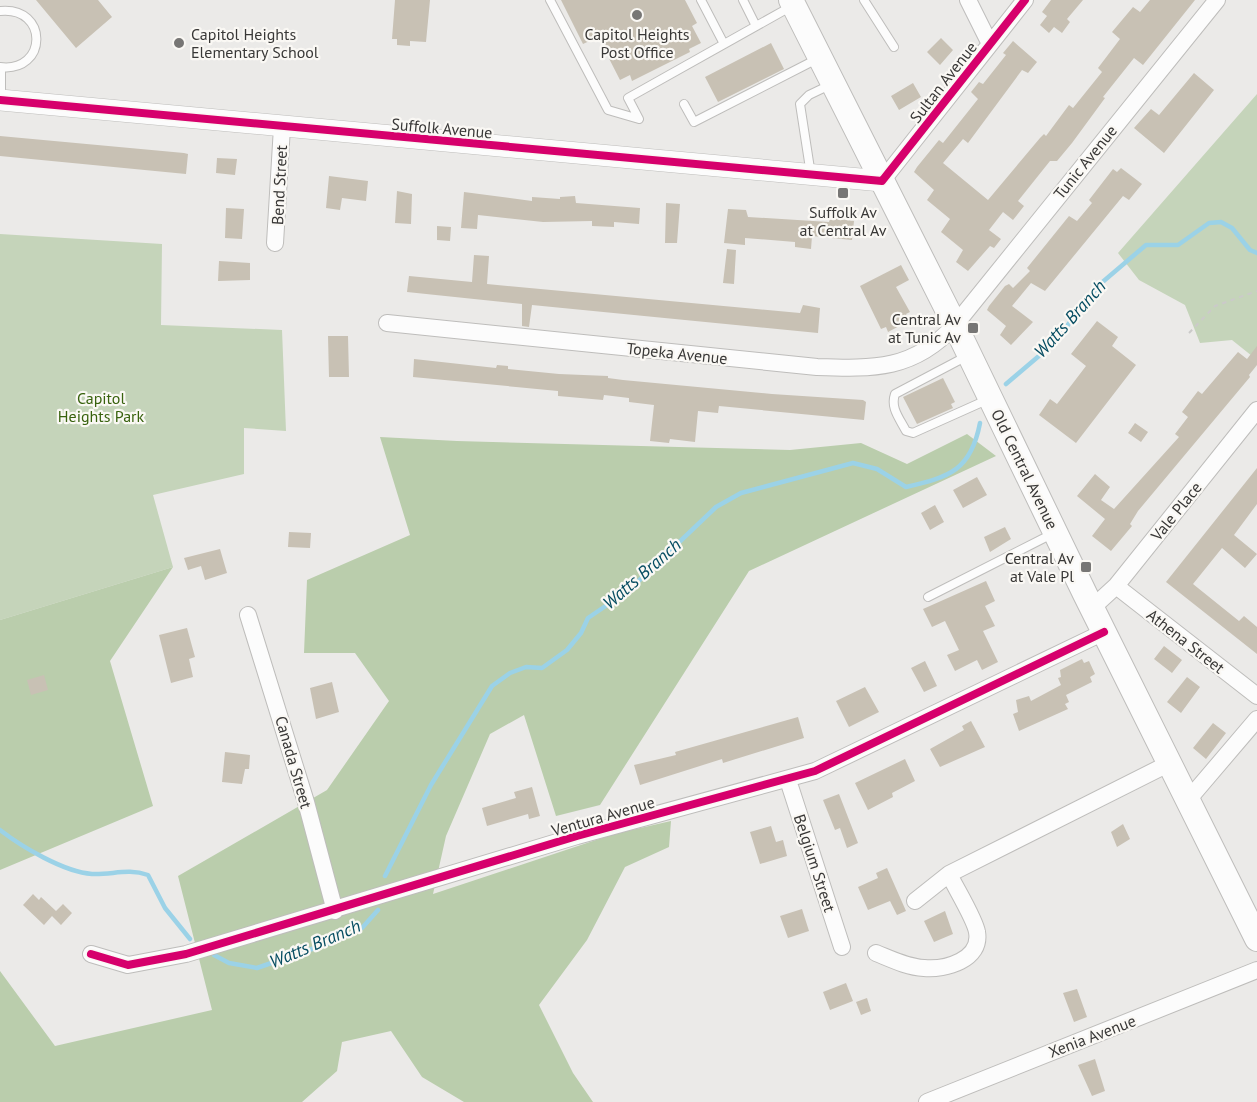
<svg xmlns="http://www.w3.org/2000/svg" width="1257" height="1102" font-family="'PT Sans',sans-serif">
  <rect width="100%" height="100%" fill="#ebeae8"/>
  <path fill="#c5d4ba" d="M1257,94V360L1232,340L1200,343L1185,305L1139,280L1118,253Z
    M0,234L162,244L161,325L282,330L286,431L244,428V474L153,495L173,567L0,620Z"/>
  <path fill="#bacdac" d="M967,434L996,456L749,571L600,805L556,816L524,715L490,734L446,836L433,894L614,834L671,821L669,847L625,867L587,940L539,1005L573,1073L593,1102H464L422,1077L391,1031L342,1042L337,1071L302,1102H0V971L55,1046L212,1010L178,876L327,790L389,701L355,653H304L307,580L410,535L380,437L457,441L790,450L861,443L907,464Z
    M173,567L110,661L153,806L0,870V620Z"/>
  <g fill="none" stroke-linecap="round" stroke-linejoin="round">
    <path stroke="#9bd2e7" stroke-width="4.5" d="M1006,384L1053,344L1099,285L1146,245H1178L1209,223L1221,222L1232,228L1250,250L1257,253
      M0,830C22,847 64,872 92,874C112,875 128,868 148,875L165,908L190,939
      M385,876L431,785L492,686L510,673L526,667L542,668L567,650L581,633L588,618L629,590L716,507L741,493L853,463L877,469L906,487C950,477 971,470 980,423
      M214,955L229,963L257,968L335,941L362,928L378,910"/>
  </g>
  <path fill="#c8c1b4" d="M36,0H98L112,17L76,48Z
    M395,0H430L426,42L410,41V46L397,45V39H392Z
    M561,0H685L697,23L692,26L701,43L689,49L690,52L632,81L630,75L620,80L598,37L583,44Z
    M1051,0H1083L1067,19L1070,22L1062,33L1054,27L1049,33L1040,25L1047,16L1042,12Z
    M1150,0H1195L1143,65L1134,58L1103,97L1105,98L1072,143L1057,161H1050L1018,201L1024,206L1013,220L1003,212L989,230L1001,239L994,248L990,246L968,271L956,262L963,250L941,232L950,219L927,200L934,190L914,172L917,167L939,140L943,143L978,99L971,92L979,82L983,84L1006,55L1003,53L1013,41L1037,62L1028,73L1022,70L968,143L963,139L943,163L988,200L1040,138L1044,134L1046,136L1069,105L1073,108L1102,72L1098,68L1120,39L1112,32L1133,7L1140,12Z
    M941,38L953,50L940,65L927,52Z
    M771,43L784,69L718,102L705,77Z
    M1194,73L1214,90L1164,153L1134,128L1151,109L1159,115Z
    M913,83L921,97L899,110L891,96Z
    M0,136L184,153L188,154L186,174L0,156Z
    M217,158L237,159L235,175L216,173Z
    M1121,168L1142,184L1129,200L1123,196L1045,291L1031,283L1012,306L1033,322L1011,345L1000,335L1006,326L987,310L989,306L1005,286L1009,284L1013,288L1030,271L1027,268L1069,216L1077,221L1092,203L1089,200L1113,169L1117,172Z
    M329,176L368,181L366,201L342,198L340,210L326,208Z
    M397,191L412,194L411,224L395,223Z
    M464,192L532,201V197L560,199V197L575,196L576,203L640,208L639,224L614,222V227L592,226V221L543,222L478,215L477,229L461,228Z
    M666,203L680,204L677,243H665Z
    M226,208L244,209L242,239L225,238Z
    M728,209L746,210L748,217L829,222L830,218L854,221L852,240L812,236L811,249L795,247V242L745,238V245L724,243Z
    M437,226L451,227L450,241L437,240Z
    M727,249L736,250L734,284L723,283Z
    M474,255L489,256L487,284L800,313L803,305L820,308L818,333L532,305L529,327L522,326V304L407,292L409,276L472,282Z
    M219,261L250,263V280L218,281Z
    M901,265L909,280L896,287L910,312L906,314L909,321L888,332L886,327L881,329L860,286Z
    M1097,321L1118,337L1112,346L1136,365L1076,443L1039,415L1050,399L1057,404L1086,366L1071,354Z
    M328,336H348L349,377H329Z
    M1257,346V365L1249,375L1250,377L1138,511L1130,524L1132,526L1111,551L1092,536L1105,519L1077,496L1095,474L1110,487L1101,500L1114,509L1179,437L1175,434L1188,417L1182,412L1198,391L1202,394L1238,352L1247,359Z
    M414,359L496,368L497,365L508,366V369L559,374L608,376V378L623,380L772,394L863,400L866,402L864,420L719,406L718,413L698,411L695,442L670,439L669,443L650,441L654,405L629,402V398L604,395L603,400L558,396V391L413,377Z
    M943,378L955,402L951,404L953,408L917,424L903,397Z
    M1135,423L1148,432L1141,442L1128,433Z
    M1257,468V504L1234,535L1257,554L1245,568L1222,548L1193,584L1239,621L1244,616L1257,627V654L1166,582Z
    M977,477L987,495L963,508L953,490Z
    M935,505L944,522L930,530L921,513Z
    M1005,527L1011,539L990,552L984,537Z
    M289,532L311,533L310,548L288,547Z
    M220,549L227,573L205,580L201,566L188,570L184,558Z
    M986,581L995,601L985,606L995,626L983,631L998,662L982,670L977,660L955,671L947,655L959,650L945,621L932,627L923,609Z
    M187,628L195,657L189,659L193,677L171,683L159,635Z
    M1164,646L1182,660L1172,673L1154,659Z
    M1082,659L1084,663L1089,661L1095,674L1090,677L1092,682L1066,695L1069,702L1065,704L1068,709L1019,731L1013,714L1018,712L1016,700L1029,696L1031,701L1061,685L1058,678L1061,677L1060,670Z
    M925,661L937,686L924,692L911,668Z
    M44,675L48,690L31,695L27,680Z
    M1187,677L1200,687L1181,713L1167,702Z
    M332,682L339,712L316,719L310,688Z
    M865,687L879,712L849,727L836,701Z
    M798,717L804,738L723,763L722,759L640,785L634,765L676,755L675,752Z
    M971,721L985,747L940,767L930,749L964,730L962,726Z
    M1213,723L1226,733L1206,759L1193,748Z
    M225,752L250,755L249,769H245L242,784L222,782Z
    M905,759L915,781L892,793L893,797L868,810L855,783Z
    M532,787L540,816L529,819L528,814L487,826L482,808L516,798L514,792Z
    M839,794L858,843L847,848L840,828L835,830L823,800Z
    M1123,824L1130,839L1117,847L1111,832Z
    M771,826L776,842L783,840L787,856L760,864L750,832Z
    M887,868L906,911L897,915L890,901L868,910L858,887L878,878L876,873Z
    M33,894L39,900L41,897L56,911L63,904L72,913L61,925L52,916L44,925L23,905Z
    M802,909L809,931L788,938L780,916Z
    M945,911L953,934L934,942L924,921Z
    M846,983L853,1001L830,1010L823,992Z
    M1077,989L1087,1017L1074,1022L1063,993Z
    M867,998L871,1011L861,1015L856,1002Z
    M1095,1059L1105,1091L1092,1096L1078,1065Z"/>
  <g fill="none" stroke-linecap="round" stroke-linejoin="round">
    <g stroke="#bebdbb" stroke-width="10">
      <path id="service" d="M550,0L608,110L639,119L628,98L792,6
        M701,0L724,44
        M743,0L756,26
        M864,0L894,47
        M0,11C49,6 48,73 0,67
        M1,100V68
        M684,104L694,122L819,58
        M811,175L800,104L809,95L832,84
        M969,355L895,394C890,408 900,419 906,431L913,433L989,399
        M928,597L1052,534"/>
    </g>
    <g stroke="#bebdbb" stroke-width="18">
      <path id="minor" d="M968,0L990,44
        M882,181L1025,0
        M275,243L282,127
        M387,323L817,367C874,369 914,370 955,325L1217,0
        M1116,586L1257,696
        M1092,608L1116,586L1257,410
        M248,615L306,802L335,911
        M788,780L842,947
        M1188,800L1257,719
        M915,901L949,874L1170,763
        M876,953C891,959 907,967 924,968C945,970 982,960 977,932C975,919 955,887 949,874
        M91,954L128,965L186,954L577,836L815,771L1104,632
        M927,1102L1257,970"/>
    </g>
    <g stroke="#bebdbb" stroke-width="22">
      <path id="tertiary" d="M0,100L882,181"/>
    </g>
    <g stroke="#bebdbb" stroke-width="26">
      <path id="secondary" d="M791,0L955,325L1085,594L1257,939"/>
    </g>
    <path stroke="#cbcac9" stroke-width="2" stroke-dasharray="4.5 4.5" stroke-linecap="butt" d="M1189,333L1215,306L1257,291"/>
    <use href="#service" stroke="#fcfcfc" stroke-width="8"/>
    <use href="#minor" stroke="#fcfcfc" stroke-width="16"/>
    <use href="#tertiary" stroke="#fcfcfc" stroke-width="21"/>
    <use href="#secondary" stroke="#fcfcfc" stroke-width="24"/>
    <g stroke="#faf8f4" stroke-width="11">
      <path id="cycleway" d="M0,100L882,181L1025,0
        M91,954L128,965L186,954L577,836L815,771L1104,632"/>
    </g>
    <use href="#cycleway" stroke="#d6006c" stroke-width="8"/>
  </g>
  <g fill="#777675" stroke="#faf8f4" stroke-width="2">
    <circle cx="637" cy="15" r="6"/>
    <circle cx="179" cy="43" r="6"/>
    <rect x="837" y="187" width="12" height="12" rx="3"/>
    <rect x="967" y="322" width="12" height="12" rx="3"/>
    <rect x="1080" y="561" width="12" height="12" rx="3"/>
  </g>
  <g text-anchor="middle" stroke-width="4.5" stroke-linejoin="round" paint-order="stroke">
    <g font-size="16" fill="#393837" stroke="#faf8f4">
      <text x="191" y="40" text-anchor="start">Capitol Heights<tspan x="191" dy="18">Elementary School</tspan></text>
      <text x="637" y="40">Capitol Heights<tspan x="637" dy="18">Post Office</tspan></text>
      <text x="843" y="218">Suffolk Av<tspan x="843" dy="18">at Central Av</tspan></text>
      <text x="961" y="325" text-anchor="end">Central Av<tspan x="961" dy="18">at Tunic Av</tspan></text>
      <text x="1074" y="564" text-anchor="end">Central Av<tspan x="1074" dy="18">at Vale Pl</tspan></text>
    </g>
    <g font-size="16" fill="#393837" stroke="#faf8f4">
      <text transform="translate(943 82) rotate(-52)" y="6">Sultan Avenue</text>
      <text transform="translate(442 128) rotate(5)" y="6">Suffolk Avenue</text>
      <text transform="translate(1085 162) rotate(-51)" y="6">Tunic Avenue</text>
      <text transform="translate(279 185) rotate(-87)" y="6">Bend Street</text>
      <text transform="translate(677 353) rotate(6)" y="6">Topeka Avenue</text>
      <text transform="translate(1025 469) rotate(64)" y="6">Old Central Avenue</text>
      <text transform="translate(1176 511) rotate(-51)" y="6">Vale Place</text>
      <text transform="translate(1186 641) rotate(38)" y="6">Athena Street</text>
      <text transform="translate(294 762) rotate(74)" y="6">Canada Street</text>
      <text transform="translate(603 816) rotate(-16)" y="6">Ventura Avenue</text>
      <text transform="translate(815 863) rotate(72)" y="6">Belgium Street</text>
      <text transform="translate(1092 1036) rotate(-21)" y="6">Xenia Avenue</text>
    </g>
    <g font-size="16" fill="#38620e" stroke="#faf8f4">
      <text x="101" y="404">Capitol<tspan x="101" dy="18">Heights Park</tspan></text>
    </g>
    <g font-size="18" font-style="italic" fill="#054c61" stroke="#faf8f4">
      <text transform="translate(1070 319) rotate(-48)" y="6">Watts Branch</text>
      <text transform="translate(642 574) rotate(-41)" y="6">Watts Branch</text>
      <text transform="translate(315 944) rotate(-23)" y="6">Watts Branch</text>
    </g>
  </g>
</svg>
